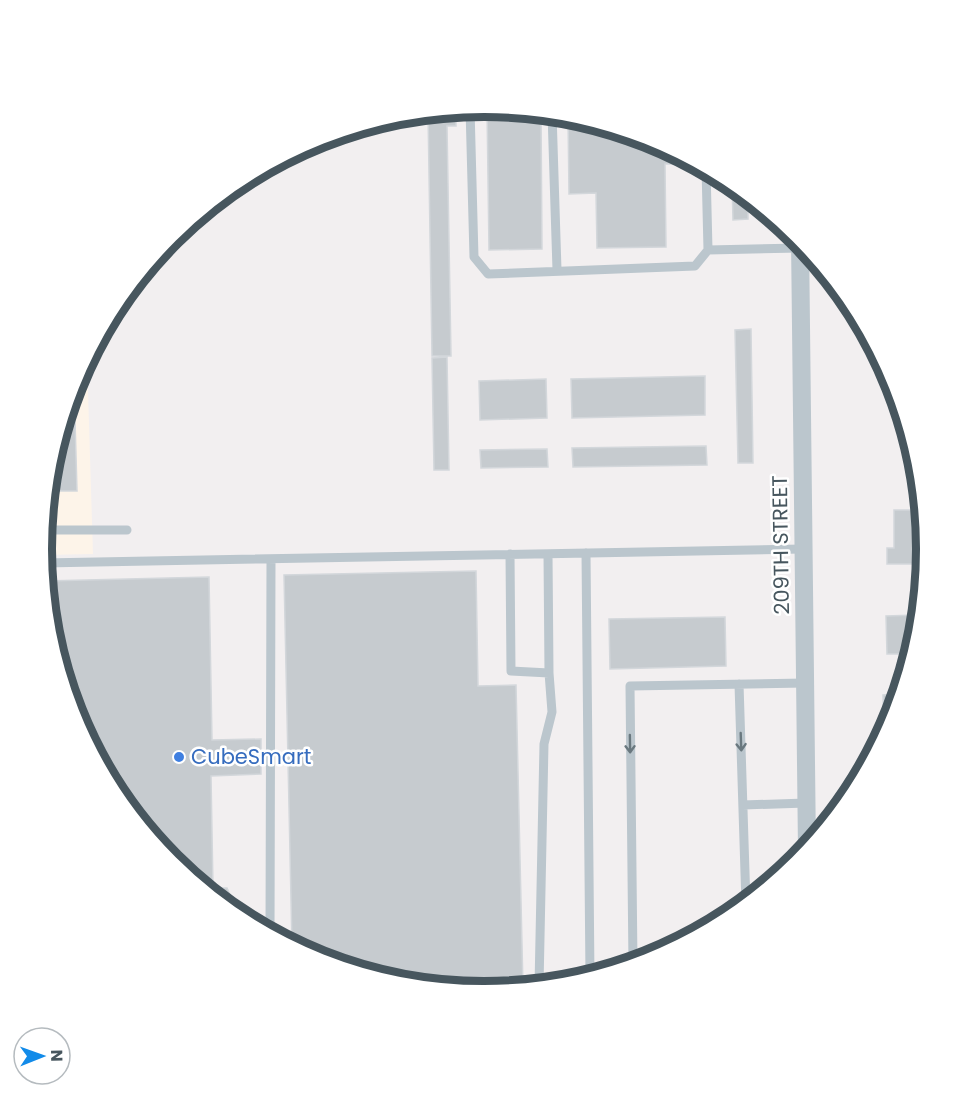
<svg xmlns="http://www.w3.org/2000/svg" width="969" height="1098" font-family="Poppins,sans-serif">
  <rect width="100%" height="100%" fill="#f2eff0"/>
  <path fill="#fdf4e9" d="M87,358L93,554L43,555L51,462L76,379Z"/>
  <path fill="#c6cbcf" stroke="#d3d7db" stroke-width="1.5" d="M487,107L541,112L542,249L489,250Z
    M456,109V126H447L451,356H432L428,112Z
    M568,115L654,140L689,159V164H665L666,247L597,248L596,193L569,194Z
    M732,183L748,195V219L733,220Z
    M751,329L753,463H738L735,330Z
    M447,357L449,470H434L432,358Z
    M705,376V415L572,418L571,379Z
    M546,379L547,418L480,420L479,381Z
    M74,384L77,491H48L51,462Z
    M706,446L707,465L573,467L572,448Z
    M547,449L548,467L481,468L480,450Z
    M894,510H923L926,539V564H887V548H894Z
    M476,571L478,686L516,685L523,988L484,991L398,983L315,958L292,946L284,575Z
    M209,577L212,740L261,739V774L211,776L213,888H227L240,918L171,862L116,795L76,718L50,635L45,581Z
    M917,615L918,638L913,654H887L886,616Z
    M725,617L726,666L610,669L609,619Z
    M901,694L893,719L884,735L883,695Z"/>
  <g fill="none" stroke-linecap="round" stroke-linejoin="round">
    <path stroke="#bbc6cd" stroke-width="9" d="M470,108L474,257L488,274L695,266L708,250
      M552,113L557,270
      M706,168L708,250L800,248
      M44,530H127
      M586,553L590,977
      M510,554L511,671L549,673L548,554
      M43,563L803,549
      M739,684L746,904
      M743,805L806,803
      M270,934L271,559
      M633,964L630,686L805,683
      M539,986L544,744L552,712L549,673"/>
    <path stroke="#bbc6cd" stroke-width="18" d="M800,239L807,850"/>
  </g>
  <defs><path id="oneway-shaft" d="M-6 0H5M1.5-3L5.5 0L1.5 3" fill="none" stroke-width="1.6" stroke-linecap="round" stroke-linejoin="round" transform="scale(1.5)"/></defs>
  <g stroke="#6a787f">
    <use href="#oneway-shaft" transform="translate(741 742) rotate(88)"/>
    <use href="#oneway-shaft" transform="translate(630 744) rotate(89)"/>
  </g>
  <circle fill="#3f7fe0" stroke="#fff" stroke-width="2" cx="179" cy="757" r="6"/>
  <g text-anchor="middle" stroke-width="5" stroke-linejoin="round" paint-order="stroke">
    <g font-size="21" fill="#47565e" stroke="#fff">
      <text transform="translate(781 545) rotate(-91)" y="7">209TH STREET</text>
    </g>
    <g font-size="21" fill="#366cbe" stroke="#fff" text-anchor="start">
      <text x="191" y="764">CubeSmart</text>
    </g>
  </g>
  <path d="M0 0H969V1098H0ZM52 549a432 432 0 1 1 864 0a432 432 0 1 1-864 0Z" fill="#fff" fill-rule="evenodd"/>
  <path fill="none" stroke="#47565e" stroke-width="8" d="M52 549a432 432 0 1 1 864 0a432 432 0 1 1-864 0Z"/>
  <g transform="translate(42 1056) rotate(89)"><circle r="28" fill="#ffffff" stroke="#b5bbbf" stroke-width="1.5"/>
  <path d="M0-4.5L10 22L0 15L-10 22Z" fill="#128be9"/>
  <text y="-9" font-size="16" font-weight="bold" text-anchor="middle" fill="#47565e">N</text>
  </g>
</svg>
